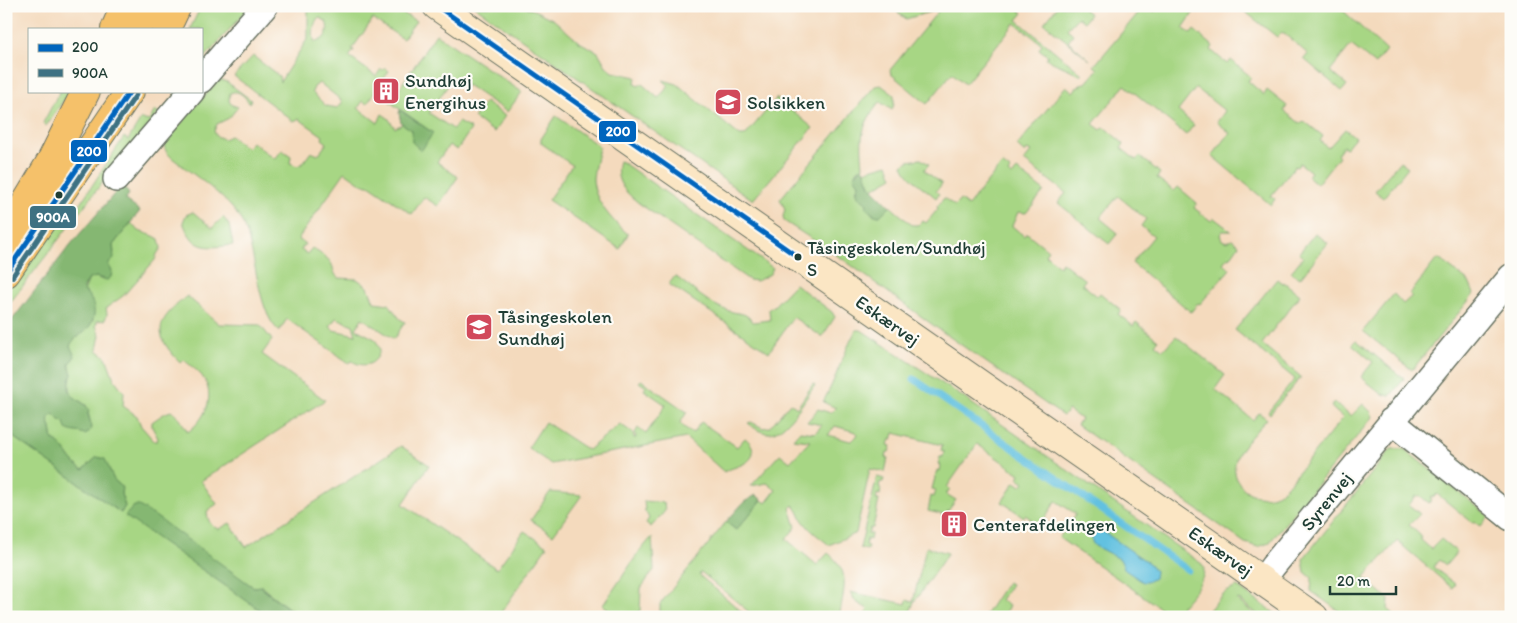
<svg xmlns="http://www.w3.org/2000/svg" width="1517" height="623" font-family="Itim,sans-serif">
  <rect width="100%" height="100%" fill="#fdfcf7"/>
  <filter id="ink" filterUnits="userSpaceOnUse"><feTurbulence type="fractalNoise" baseFrequency=".02" numOctaves="2"/><feDisplacementMap in="SourceGraphic" scale="10" xChannelSelector="R" yChannelSelector="G"/><feConvolveMatrix kernelMatrix="1 2 1 2 8 2 1 2 1" color-interpolation-filters="sRGB"/></filter>
  <filter id="wash" filterUnits="userSpaceOnUse"><feTurbulence type="fractalNoise" baseFrequency=".0096" numOctaves="4" result="noise"/><feDisplacementMap in="SourceGraphic" scale="20" xChannelSelector="R" yChannelSelector="G"/><feGaussianBlur stdDeviation="1.12" result="paint"/><feColorMatrix in="noise" values="0 0 0 0 0 0 0 0 0 0 0 0 0 0 0 0 0 1.4 0 .05"/><feComposite in="paint" operator="in"/></filter>
  <g filter="url(#wash)">
    <rect width="100%" height="100%" fill="#f4dabd"/>
    <path fill="#a7d684" stroke="#638a5c" fill-rule="evenodd" d="M201,6H250L201,62V29H190Z
      M308,6H390L416,21L403,39L373,19L352,49L354,50L349,57L376,76L381,69L383,70L385,68L389,71L367,104L363,101L358,108L378,123L382,114L388,118L395,128L402,124L410,128L413,133L412,142L433,133L390,102L436,34L522,92L507,112L467,85L464,89L451,81L429,113L453,129L458,122L471,129L457,150L449,145L437,162L458,177L438,206L424,197L412,214L369,185L362,184L345,172L298,239L305,244L301,250L307,254L312,248C317,252 328,257 331,263C334,268 333,273 338,278L357,279L368,287L374,302L389,304L400,319L405,322L394,339L362,318L356,329L375,339L380,349C378,364 364,369 352,361L349,363L287,319L279,331C256,311 257,250 242,222C228,196 193,175 171,157C166,152 162,147 166,140L216,83L221,80L227,82L251,100L249,103C245,96 238,89 230,93L229,101L232,105L238,107L229,118L217,124L214,131L216,136L224,139L230,136L247,148L252,142L275,159L282,150L291,156L290,163L297,166L302,164L311,152L318,155L327,143L322,139L323,136L299,119L293,121L234,76L253,56L279,76L280,82L308,38ZM320,18L326,21C330,31 326,40 315,42C311,35 314,25 317,19ZM319,83L321,84L341,100L342,103L338,108L326,106L312,92L314,87ZM336,318L353,325L356,335L333,330L330,326Z
      M474,6H523L536,11L554,20L579,42L598,52L606,66L613,72L636,77L635,84L638,86L642,84L658,98L669,86L663,80L677,84L740,136H745L777,98L813,128L753,200Z
      M890,6H1014L1023,13L1017,20L1082,74L1079,75C1068,67 1055,65 1046,58L1048,56L1039,49L1042,44L1015,23L965,84L952,73L927,104L891,74L890,70L940,9L906,19Z
      M1058,6H1087L1084,10L1090,14L1084,22L1078,17L1067,29L1073,34L1068,41L1090,60L1044,23Z
      M1144,6H1153L1151,9L1154,12L1159,6H1198L1183,28L1191,34L1194,30L1213,46L1211,50L1227,64L1231,60L1251,77L1248,81L1264,95L1267,90L1287,106L1284,111L1301,124L1304,121L1323,136L1320,141L1328,148L1345,129L1355,137L1346,148L1343,146L1337,154L1339,156L1317,184L1308,176L1311,172L1300,163L1297,167L1295,166L1271,196L1275,199L1271,205L1212,156L1230,133L1217,122L1225,111L1196,88L1178,111L1194,125L1186,135L1125,85L1093,124L1101,130L1104,127L1124,144L1121,148L1136,160L1140,156L1160,173L1157,178L1174,191L1178,187L1197,203L1194,208L1211,221L1214,218L1231,231H1222L1220,235L1222,240L1227,242L1232,239L1239,245L1230,258L1228,257L1223,263L1230,269L1200,304L1198,303L1191,312L1132,263L1154,236L1141,226L1146,219L1118,196L1100,218L1118,233L1109,244L1058,203L1066,193L1024,161L1031,152L1027,150L1025,153L1017,146L1066,86L1073,92L1079,85L1081,86L1080,84L1086,83L1098,69L1094,66Z
      M1238,6H1338L1386,50L1375,64L1351,45L1330,71L1347,85L1342,91L1304,59L1308,54L1282,32L1277,37Z
      M881,85L894,95V104L892,110L880,102C861,125 860,136 863,166L857,171L859,185L856,190L868,204L872,214L880,216L890,206L912,225H918L923,221L926,223L938,209L937,207L944,198L955,206L960,200L968,206L1002,164L1010,170L1008,173L1012,176L1017,170L1044,191L1026,213L1018,212L1012,226L1024,236L1027,233L1048,250L1045,254L1059,266L1062,262L1085,280L1082,284L1097,296L1100,293L1121,310L1118,314L1133,326L1136,322L1158,340L1155,344L1163,350L1176,336L1225,375L1215,389L1253,420L1259,413L1267,419C1258,429 1240,447 1236,459C1227,489 1264,509 1285,488L1343,418L1331,407L1334,403L1351,416L1363,404L1371,412L1373,417L1269,543L1258,547L1245,543L1077,425L1081,419L1068,410L1063,416L937,328L844,260L784,221L783,216L785,209L780,199L875,86Z
      M60,91H70L46,126L43,123Z
      M485,102L505,116L494,132L474,118Z
      M155,110L159,113L112,170L6,308V288L9,283L31,255L76,210L124,137L128,140L141,119L149,121Z
      M556,116L599,146C598,156 594,167 593,178C593,200 612,221 628,234L620,249L548,200L572,165L541,143V139Z
      M921,159L929,164L924,170L942,184L936,191L939,194L936,198C925,188 908,179 903,165L908,161Z
      M619,161L622,162L773,268L770,274L757,281L749,280L640,204C626,193 613,181 619,161Z
      M1400,161L1408,167L1383,198L1375,191Z
      M888,164L893,177L872,189L864,171Z
      M193,212L212,228L223,217L229,225L233,245C206,248 194,251 183,222L186,215Z
      M131,223C140,236 147,231 159,239L161,248L157,254L155,260L123,296L106,308L107,314L105,320L97,321L96,326L100,335L97,350L106,357L114,379L124,392L123,406L137,416L141,426L154,441H157L158,438L152,427V422C159,417 164,413 171,411L178,416L188,432C205,419 217,396 202,376C197,370 190,365 184,360L180,362C150,332 158,320 187,296L219,324L260,325L272,340L262,354L325,400L201,481L217,504L207,511C207,520 211,527 219,529L230,523L246,547L401,446L429,465L403,504L497,569L524,531L547,546L498,617H300L264,589L262,586L254,587L126,516L270,617H6V432L121,513L125,506L121,494L122,487L114,480L97,457L83,470C69,462 66,446 53,440L51,428L48,419L53,414C63,424 78,425 92,428L86,405L72,396C69,387 69,382 72,374C69,365 66,349 72,341C76,335 84,331 89,327L87,293L84,291L89,279L96,277L102,280L114,252L113,245Z
      M1315,233L1328,243L1300,278L1291,272L1303,257L1299,253Z
      M1439,259L1469,282L1474,294L1412,370L1363,331L1394,294L1403,304L1412,296L1410,294L1436,260Z
      M675,276C692,288 709,305 729,311C742,315 744,311 753,322L770,320L769,309L774,306L795,284L832,312L835,317L822,337L793,317L769,352L669,284Z
      M1277,279L1283,284L1284,282L1300,295L1262,344L1301,377L1270,414L1268,412L1295,379L1235,330Z
      M856,330H861L954,391L1202,564C1211,577 1186,601 1177,611L1173,615L1169,614L1059,538L1076,514L1056,501L1039,527L1030,521L1031,519L1025,515L1024,517L1002,502L1015,482L1021,486L1024,482L1018,478L1020,474L977,444L947,487L950,489L946,494L956,500L945,515L928,511L931,496L934,497L936,490L932,489L937,470L940,471L941,465L938,464L940,457H943L944,451H941L942,445L894,433L892,440L890,439L888,445L891,446L889,452H887L886,458H888L885,472L870,469L856,533L829,545C821,538 810,531 804,522C798,515 801,513 793,505L790,508L796,527L786,539L817,565L828,553C851,572 844,587 840,613L847,617H755L701,572L699,575L748,617H660V604L726,522L736,530L762,500L766,503L776,490L767,483L751,486L780,454L790,462L810,441L793,439L800,431L815,433L822,425L807,422L818,409L831,413L836,408L823,402C836,379 843,354 856,330ZM835,426L856,432L858,434L856,437L852,441H850L828,435Z
      M1356,340L1404,379L1390,396L1382,394L1361,377L1373,362L1352,344Z
      M641,380L687,412L680,423L685,428L693,433L701,422L737,447L745,438C750,442 753,446 753,452C752,465 734,466 724,472L686,438L551,464L528,448L545,422L588,450L620,424L633,433L634,438H636L635,433L638,428L646,434L666,405L644,390L646,387L639,382Z
      M813,384L815,385C806,398 786,433 769,433C761,433 754,428 748,423L751,422L763,428L770,427L790,403L797,408Z
      M1391,449H1404L1489,516L1481,526L1474,521L1473,523L1437,494L1434,497L1432,496L1430,498L1432,499L1429,503L1420,496L1418,497L1416,496L1409,505L1420,514L1409,525L1420,535L1421,540L1431,549L1441,539L1457,552L1446,565L1439,560L1433,567L1455,584L1452,588L1397,541L1364,578L1389,599L1388,609L1397,617H1347L1311,591L1312,578L1305,572L1303,559Z
      M877,477L884,479L883,482H880L879,487L881,488L880,495L877,494L876,500H879L873,528H870L868,533L871,534L870,540L867,539L865,545L868,546L867,550L860,548Z
      M550,492L582,495L553,535L531,520Z
      M644,501L664,503L665,511L651,527L646,523L649,518L645,511Z
      M652,537L654,570L641,588L640,611L636,613L635,617H620L603,605L639,552Z
      M926,547L948,553L914,602L908,617H868L865,615L868,609L856,602L850,592L906,604L907,600L913,602Z
      M1007,582L1011,584L1001,600L1009,606L1003,615L1005,617H984Z
      M1236,587L1239,588L1280,617H1261L1238,599L1237,600L1258,617H1236L1232,614L1230,617H1203L1223,594Z"/>
    <path fill="#85b772" stroke="#527a53" d="M400,110L433,133L421,151L412,142V130L401,123L399,113Z
      M863,166L870,186L890,206L880,216C874,216 870,212 866,207L867,204C859,196 854,197 859,184L854,176Z
      M122,185L129,194L125,200L140,211L113,245L114,259L108,264L112,271L111,277L107,280L96,277L89,279L84,287V291C95,300 98,315 89,327C84,335 74,336 70,346L75,356L69,365L72,374C63,399 77,395 89,409L88,414L92,428L86,435C79,431 73,433 66,429L64,422L59,420L53,414L48,419L51,428L53,440C66,446 69,462 83,470L97,457L105,459L114,480L122,487L121,494L125,506L121,513L6,432V328L71,244Z
      M756,495L762,500L736,530L726,522L744,502Z
      M134,506H139L155,516L249,584L254,587L262,586L264,590L300,617H270L125,516Z"/>
    <path fill="#62c1e0" stroke="#407f8a" d="M1099,531L1104,532L1150,564L1155,571L1154,578L1147,582H1143L1125,570L1120,559L1095,546L1092,542V534Z"/>
    <g fill="none" stroke-linecap="round" stroke-linejoin="round">
      <path stroke="#62c1e0" stroke-width="7" d="M914,379L1188,570"/>
    </g>
  </g>
  <g filter="url(#ink)">
    <g fill="none" stroke-linecap="round" stroke-linejoin="round">
      <g stroke="#6a7464" stroke-width="28">
        <path id="street" d="M201,80L265,6
          M116,179L192,91
          M1391,421L1511,518
          M1262,581L1273,566L1511,277"/>
      </g>
      <g stroke="#6a7464" stroke-width="30">
        <path id="secondary" d="M437,6L1314,617"/>
      </g>
      <g stroke="#6a7464" stroke-width="30">
        <path id="primary" d="M115,29L125,6
          M137,29L146,6
          M166,29L177,6
          M6,236L51,161L86,91
          M6,273L130,91"/>
      </g>
      <use href="#street" stroke="#fff" stroke-width="25"/>
      <use href="#secondary" stroke="#fbe6c4" stroke-width="28"/>
      <use href="#primary" stroke="#f5c16b" stroke-width="28"/>
      <g stroke="#fdfcf7" stroke-width="9">
        <path id="bus-1" d="M437,6L798,257
          M6,273L130,91"/>
      </g>
      <g stroke="#fdfcf7" stroke-width="9">
        <path id="bus-2" d="M12,277L136,95"/>
      </g>
      <use href="#bus-1" stroke="#0065bd" stroke-width="5"/>
      <use href="#bus-2" stroke="#3e7182" stroke-width="5"/>
    </g>
  </g>
  <defs>
    <g id="building-square" transform="scale(1.4375)"><rect x="-9" y="-9" width="18" height="18" rx="4" fill="#d1495b" stroke="#fdfcf7"/><path d="M-4-6H4V6H1V3H-1V6H-4ZM-2.5-4.3h1.7v1.8h-1.7ZM.8-4.3h1.7v1.8H.8ZM-2.5-1h1.7V.8h-1.7ZM.8-1h1.7V.8H.8Z" fill="#fff"/></g>
    <g id="school-square" transform="scale(1.4375)"><rect x="-9" y="-9" width="18" height="18" rx="4" fill="#d1495b" stroke="#fdfcf7"/><path d="M0-5L7-2L0 1L-7-2ZM-4 1L0 2.5L4 1V4Q0 6-4 4Z" fill="#fff"/></g>
  </defs>
  <g fill-rule="evenodd">
    <use href="#building-square" x="386" y="91"/>
    <use href="#school-square" x="728" y="102"/>
    <use href="#school-square" x="479" y="327"/>
    <use href="#building-square" x="954" y="524"/>
  </g>
  <g fill="#1f3d34" stroke="#fdfcf7" stroke-width="2">
    <circle cx="59" cy="195" r="4.5"/>
    <circle cx="798" cy="257" r="4.5"/>
  </g>
  <g text-anchor="middle" stroke-width="4.5" stroke-linejoin="round" paint-order="stroke">
    <g font-size="18" fill="#1f3d34" stroke="#fdfcf7" text-anchor="start">
      <text x="807" y="254">Tåsingeskolen/Sundhøj<tspan x="807" dy="22">S</tspan></text>
    </g>
    <g font-size="19" fill="#1f3d34" stroke="#fdfcf7" text-anchor="start">
      <text x="405" y="87">Sundhøj<tspan x="405" dy="22">Energihus</tspan></text>
      <text x="747" y="109">Solsikken</text>
      <text x="498" y="323">Tåsingeskolen<tspan x="498" dy="22">Sundhøj</tspan></text>
      <text x="973" y="531">Centerafdelingen</text>
    </g>
    <g font-size="19" fill="#1f3d34" stroke="#fdfcf7">
      <text transform="translate(888 320) rotate(35)" y="7">Eskærvej</text>
      <text transform="translate(1326 501) rotate(-51)" y="7">Syrenvej</text>
      <text transform="translate(1221 551) rotate(35)" y="7">Eskærvej</text>
    </g>
  </g>
  <g stroke="#fdfcf7" stroke-width="2">
    <rect x="598" y="120" width="39" height="23" rx="5" fill="#0065bd"/>
    <rect x="70" y="139" width="38" height="24" rx="5" fill="#0065bd"/>
    <rect x="29" y="205" width="48" height="24" rx="5" fill="#3e7182"/>
  </g>
  <g font-size="14" text-anchor="middle" font-weight="bold" fill="#fff">
    <text x="618" y="136">200</text>
    <text x="89" y="156">200</text>
    <text x="53" y="222">900A</text>
  </g>
  <rect width="1517" height="623" fill="none" stroke="#fdfcf7" stroke-width="25"/>
  <rect x="28" y="28" width="175" height="65" fill="#fdfcf7" stroke="#a4b0a9"/>
  <rect x="38" y="44" width="25" height="8" fill="#0065bd" stroke="#a4b0a9"/>
  <text x="72" y="52" font-size="15" fill="#1f3d34">200</text>
  <rect x="38" y="69" width="25" height="8" fill="#3e7182" stroke="#a4b0a9"/>
  <text x="72" y="78" font-size="15" fill="#1f3d34">900A</text>
  <path d="M1330 586v8h66v-8" fill="none" stroke="#1f3d34" stroke-width="2.5"/>
  <text x="1337" y="586" font-size="15" fill="#1f3d34" stroke="#fdfcf7" stroke-width="4" paint-order="stroke">20 m</text>
</svg>
